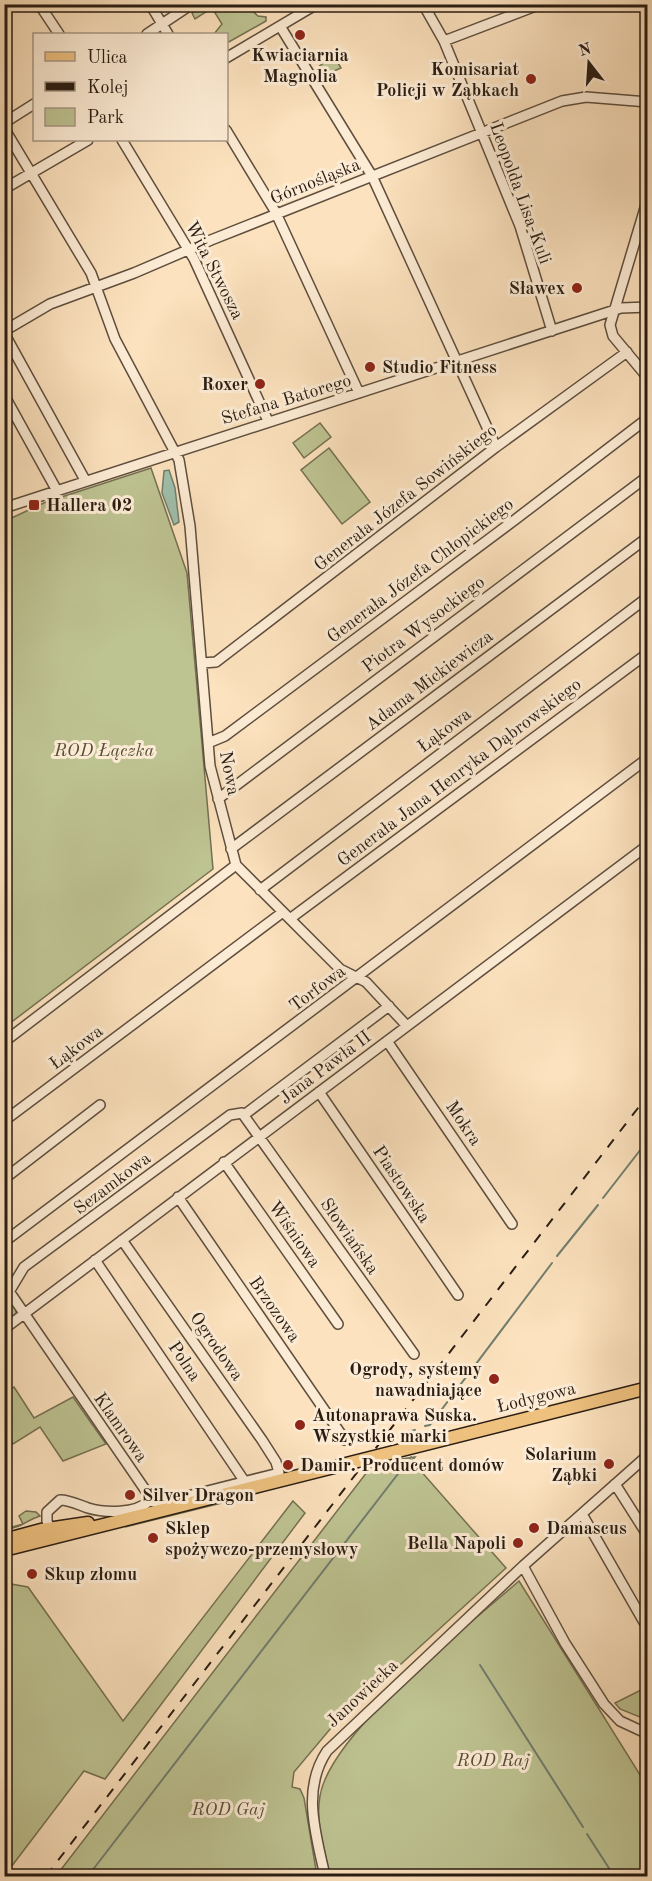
<svg xmlns="http://www.w3.org/2000/svg" width="652" height="1881" font-family="'Old Standard TT',serif">
  <rect width="100%" height="100%" fill="#fce2be"/>
  <filter id="stains"><feTurbulence type="fractalNoise" baseFrequency=".00333" numOctaves="4"/><feColorMatrix values="0 0 0 0 .2 0 0 0 0 .09 0 0 0 0 .02 0 0 0 .5 -.17"/></filter>
  <radialGradient id="worn" r=".72"><stop offset=".6" stop-color="#630" stop-opacity="0"/><stop offset="1" stop-color="#630" stop-opacity=".3"/></radialGradient>
  <path fill="#bec392" stroke="#747052" stroke-width="1.5" d="M205,5H246L258,16L266,17V21L227,43L226,34H214L222,24L212,8L195,19L192,13Z
    M334,56L341,68L323,76L318,67Z
    M320,423L331,437L304,458L293,443Z
    M329,448L370,502L342,524L301,470Z
    M151,468L187,573L213,869L5,1027V521L46,502Z
    M4,1293L16,1310V1315L4,1324Z
    M14,1387L34,1418L73,1397L106,1444L63,1461L40,1427L13,1444L5,1430L4,1393Z
    M415,1457L412,1461L506,1568L331,1728L294,1772L292,1787L300,1789L304,1798L317,1876H56L374,1463Z
    M279,1486L242,1498L125,1527L143,1519Z
    M293,1501L305,1513L105,1779L84,1771L5,1875V1583L28,1587L123,1721Z
    M26,1511L36,1512L40,1516C24,1521 25,1527 5,1529L23,1524L19,1516Z
    M519,1581L647,1786V1876H330C325,1850 315,1823 320,1796C330,1733 469,1625 519,1581Z
    M647,1687V1720L620,1709L615,1703Z"/>
  <path fill="#a0bfab" stroke="#707e6e" stroke-width="1.5" d="M169,470L175,488L179,522L174,525L162,493L164,471Z"/>
  <g fill="none" stroke-linecap="round" stroke-linejoin="round">
    <path stroke="#707e6e" stroke-width="2" d="M603,1198L648,1140
      M557,1256L598,1205
      M425,1426L430,1425L552,1263
      M411,1440L407,1432L415,1430
      M480,1665L583,1827
      M587,1834L614,1876
      M88,1876L411,1457"/>
    <g stroke="#5e4e3e" stroke-width="12">
      <path id="minor" d="M39,4L59,34
        M150,4L168,34
        M423,4L444,41L520,226L552,331
        M280,26L372,176L496,447
        M147,34L192,4
        M444,41L541,4
        M226,58L317,4
        M4,123L34,104
        M4,128L91,273L115,339L179,460L190,526L210,766L236,865L340,969L366,982L407,1026
        M226,130L275,211L359,393
        M122,140L194,259L268,421
        M4,189L88,140
        M648,198L610,325L613,336L648,378
        M4,331L50,304L134,273L211,240L562,101L586,97L648,102
        M4,333L85,480
        M4,395L56,489
        M4,508L621,308L648,307
        M202,663L216,662L496,447L627,352
        M208,743L225,736L516,519L648,418
        M218,799L648,476
        M231,849L648,537
        M260,890L648,597
        M291,918L648,653
        M387,1041L512,1224
        M4,1042L236,865
        M319,1092L458,1295
        M244,1115L389,1006
        M4,1121L283,912
        M224,1162L338,1324
        M4,1179L100,1105
        M178,1197L345,1440
        M122,1240L262,1440L276,1462L279,1473L160,1503L149,1501
        M4,1242L648,758
        M95,1260L245,1482
        M4,1284L148,1494L149,1501
        M9,1292L24,1267L230,1115L242,1113L414,1354
        M4,1329L648,845
        M615,1484L648,1536
        M582,1514L648,1629
        M50,1529L47,1521V1512L60,1500C70,1500 79,1505 88,1508C105,1513 136,1514 149,1501
        M523,1566L565,1643L604,1704L620,1721L648,1734
        M325,1876C316,1834 301,1790 327,1751L523,1566L648,1455"/>
    </g>
    <g stroke="#291d13" stroke-width="15">
      <path id="major" d="M4,1540L41,1530L88,1523
        M4,1550L648,1388"/>
    </g>
    <use href="#minor" stroke="#fdecd5" stroke-width="9"/>
    <use href="#major" stroke="#eec17f" stroke-width="12"/>
    <path stroke="#291d13" stroke-width="2" stroke-dasharray="10 10" stroke-linecap="butt" d="M46,1876L648,1095"/>
  </g>
  <g fill="#8f2418" stroke="#fdecd5" stroke-width="2">
    <circle cx="300" cy="35" r="6"/>
    <circle cx="531" cy="79" r="6"/>
    <circle cx="577" cy="288" r="6"/>
    <circle cx="370" cy="367" r="6"/>
    <circle cx="260" cy="384" r="6"/>
    <rect x="28" y="499" width="12" height="12" rx="3"/>
    <circle cx="494" cy="1379" r="6"/>
    <circle cx="300" cy="1425" r="6"/>
    <circle cx="609" cy="1464" r="6"/>
    <circle cx="288" cy="1465" r="6"/>
    <circle cx="130" cy="1495" r="6"/>
    <circle cx="534" cy="1528" r="6"/>
    <circle cx="153" cy="1538" r="6"/>
    <circle cx="518" cy="1543" r="6"/>
    <circle cx="32" cy="1574" r="6"/>
  </g>
  <g text-anchor="middle" stroke-width="6" stroke-linejoin="round" paint-order="stroke">
    <g font-size="18" font-weight="bold" fill="#291d13" stroke="#fdecd5" text-anchor="start">
      <text x="300" y="61" text-anchor="middle">Kwiaciarnia<tspan x="300" dy="21">Magnolia</tspan></text>
      <text x="519" y="75" text-anchor="end">Komisariat<tspan x="519" dy="21">Policji w Ząbkach</tspan></text>
      <text x="565" y="294" text-anchor="end">Sławex</text>
      <text x="382" y="373">Studio Fitness</text>
      <text x="248" y="390" text-anchor="end">Roxer</text>
      <text x="46" y="511">Hallera 02</text>
      <text x="482" y="1375" text-anchor="end">Ogrody, systemy<tspan x="482" dy="21">nawadniające</tspan></text>
      <text x="312" y="1421">Autonaprawa Suska.<tspan x="312" dy="21">Wszystkie marki</tspan></text>
      <text x="597" y="1460" text-anchor="end">Solarium<tspan x="597" dy="21">Ząbki</tspan></text>
      <text x="300" y="1471">Damir. Producent domów</text>
      <text x="142" y="1501">Silver Dragon</text>
      <text x="165" y="1534">Sklep<tspan x="165" dy="21">spożywczo-przemysłowy</tspan></text>
      <text x="546" y="1534">Damascus</text>
      <text x="506" y="1549" text-anchor="end">Bella Napoli</text>
      <text x="44" y="1580">Skup złomu</text>
    </g>
    <g font-size="18" fill="#291d13" stroke="#fdecd5">
      <text transform="translate(315 181) rotate(-22)" y="6">Górnośląska</text>
      <text transform="translate(521 193) rotate(70)" y="6">Leopolda Lisa-Kuli</text>
      <text transform="translate(215 270) rotate(63)" y="6">Wita Stwosza</text>
      <text transform="translate(286 399) rotate(-17)" y="6">Stefana Batorego</text>
      <text transform="translate(405 497) rotate(-38)" y="6">Generała Józefa Sowińskiego</text>
      <text transform="translate(420 570) rotate(-37)" y="6">Generała Józefa Chłopickiego</text>
      <text transform="translate(423 624) rotate(-37)" y="6">Piotra Wysockiego</text>
      <text transform="translate(429 680) rotate(-37)" y="6">Adama Mickiewicza</text>
      <text transform="translate(444 730) rotate(-37)" y="6">Łąkowa</text>
      <text transform="translate(459 772) rotate(-37)" y="6">Generała Jana Henryka Dąbrowskiego</text>
      <text transform="translate(230 773) rotate(79)" y="6">Nowa</text>
      <text transform="translate(317 988) rotate(-37)" y="6">Torfowa</text>
      <text transform="translate(76 1047) rotate(-37)" y="6">Łąkowa</text>
      <text transform="translate(325 1067) rotate(-37)" y="6">Jana Pawła II</text>
      <text transform="translate(464 1123) rotate(56)" y="6">Mokra</text>
      <text transform="translate(112 1183) rotate(-37)" y="6">Sezamkowa</text>
      <text transform="translate(402 1184) rotate(56)" y="6">Piastowska</text>
      <text transform="translate(295 1234) rotate(55)" y="6">Wiśniowa</text>
      <text transform="translate(350 1236) rotate(55)" y="6">Słowiańska</text>
      <text transform="translate(275 1309) rotate(55)" y="6">Brzozowa</text>
      <text transform="translate(217 1346) rotate(55)" y="6">Ogrodowa</text>
      <text transform="translate(185 1361) rotate(56)" y="6">Polna</text>
      <text transform="translate(536 1397) rotate(-14)" y="6">Łodygowa</text>
      <text transform="translate(121 1427) rotate(55)" y="6">Klamrowa</text>
      <text transform="translate(362 1693) rotate(-43)" y="6">Janowiecka</text>
    </g>
    <g font-size="18" font-style="italic" fill="#564f39" stroke="#fdecd5">
      <text x="104" y="756">ROD Łączka</text>
      <text x="493" y="1766">ROD Raj</text>
      <text x="228" y="1815">ROD Gaj</text>
    </g>
  </g>
  <rect width="652" height="1881" fill="none" stroke="#fce2be" stroke-width="24"/>
  <rect x="6" y="6" width="640" height="1869" fill="none" stroke="#291d13" stroke-width="3"/>
  <rect x="12" y="12" width="628" height="1857" fill="none" stroke="#291d13" stroke-width="1.5"/>
  <rect x="33" y="33" width="195" height="108" fill="#fdecd5" stroke="#a89987" stroke-width="1.5"/>
  <rect x="45" y="52" width="30" height="9" fill="#eec17f" stroke="#a89987" stroke-width="1.5"/>
  <text x="87" y="63" font-size="18" fill="#291d13">Ulica</text>
  <rect x="45" y="82" width="30" height="9" fill="#291d13" stroke="#a89987" stroke-width="1.5"/>
  <text x="87" y="93" font-size="18" fill="#291d13">Kolej</text>
  <rect x="45" y="108" width="30" height="18" fill="#bec392" stroke="#a89987" stroke-width="1.5"/>
  <text x="87" y="123" font-size="18" fill="#291d13">Park</text>
  <g transform="translate(589 63) rotate(343)" stroke="#fdecd5" stroke-width="4.5" paint-order="stroke">
  <path d="M0-4.5L10 22L0 15L-10 22Z" fill="#291d13"/>
  <text y="-9" font-size="16" font-weight="bold" text-anchor="middle" fill="#291d13">N</text>
  </g>
  <rect width="100%" height="100%" filter="url(#stains)"/>
  <rect width="100%" height="100%" fill="url(#worn)"/>
</svg>
